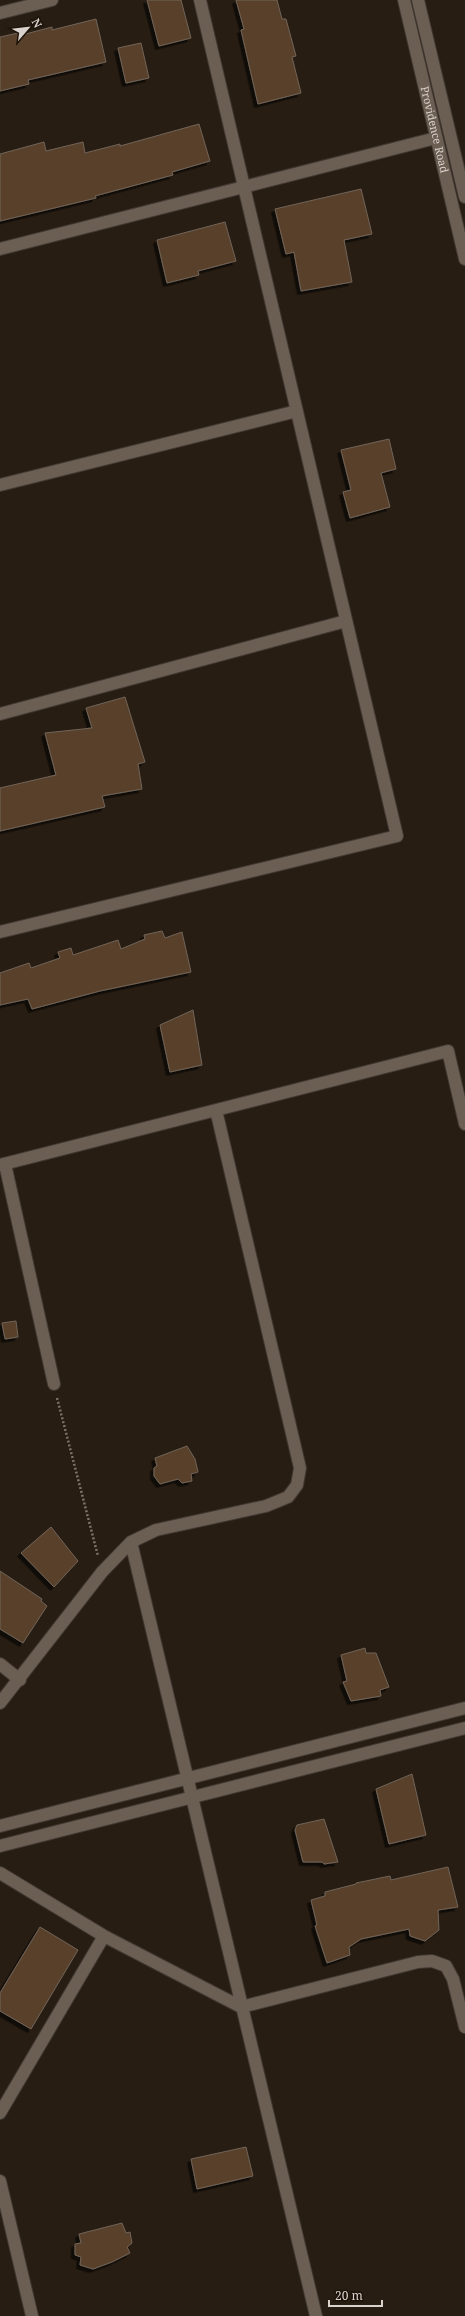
<svg xmlns="http://www.w3.org/2000/svg" width="465" height="2316" font-family="'Noto Serif',serif">
  <defs>
    <filter id="shadow"><feDropShadow dx="-3.5" dy="3.5" stdDeviation="0" flood-color="#0009"/></filter>
  </defs>
  <rect width="100%" height="100%" fill="#271d13"/>
  <path fill="#59412a" stroke="#716459" filter="url(#shadow)" d="M147,0H181L191,38L159,46Z
    M236,0H277L282,19H286L296,56L292,57L301,93L258,104L241,30L244,29Z
    M96,19L106,62L28,80L29,84L0,91V37L18,33V36L52,27V30Z
    M141,43L149,78L126,83L118,48Z
    M199,124L210,161L172,172L173,175L95,196L96,198L0,221V154L44,142L46,151L83,142L85,153L120,144V146Z
    M361,189L372,234L344,240L352,282L301,291L294,252L286,254L275,209Z
    M225,222L236,261L198,271L199,275L167,283L157,240Z
    M389,439L396,469L381,473L390,507L350,518L343,492L351,490L341,450Z
    M125,697L145,762L138,764L142,789L102,796L105,807L0,831V788L56,775L45,733L92,728L86,708Z
    M162,931L165,938L182,932L191,972L100,991L32,1009L28,999L0,1005V973L29,963L31,968L60,958L58,952L71,948L73,955L118,940L121,949L145,939L144,935Z
    M193,1010L202,1065L170,1072L160,1025Z
    M16,1321L18,1337L5,1339L2,1323Z
    M187,1446L195,1459L198,1472L191,1474L192,1481L182,1483L178,1479L160,1484L154,1476V1468L157,1466L155,1458Z
    M51,1527L78,1561L54,1587L21,1553Z
    M0,1571L42,1599L41,1601L47,1606L23,1643L0,1629Z
    M365,1648L366,1653H376L389,1687L380,1690L381,1696L351,1701L343,1682L347,1681L341,1655Z
    M412,1774L426,1835L389,1844L376,1789Z
    M324,1819L338,1862L324,1864L322,1862H303L295,1830L297,1825Z
    M448,1867L458,1907L438,1910L439,1930L425,1941L410,1936L409,1929L361,1939L349,1947L350,1955L327,1963L315,1926L317,1925L311,1900L325,1896V1892L356,1884V1883L390,1876L391,1880Z
    M40,1927L78,1950L31,2029L0,2011V1993Z
    M246,2147L253,2176L197,2189L191,2159Z
    M122,2223L126,2233L130,2232L132,2243L127,2247L130,2253L112,2262L93,2269L80,2265L81,2257L75,2255V2244L81,2243L79,2234Z"/>
  <g fill="none" stroke-linecap="round" stroke-linejoin="round">
    <g stroke="#403832" stroke-width="14">
      <path id="street" d="M0,13L52,0
        M0,249L436,138
        M0,485L297,411
        M0,714L346,621
        M0,932L397,836L200,0
        M5,1164L54,1384
        M0,1165L448,1051L465,1124
        M131,1542L316,2316
        M0,1664L20,1680
        M0,1703L102,1572L131,1542L156,1530L266,1506L288,1497L297,1485L300,1468L216,1110
        M0,1873L104,1936L241,2007L418,1962L432,1961L446,1966L453,1979L465,2027
        M0,2113L104,1936
        M0,2181L32,2316"/>
    </g>
    <g stroke="#403832" stroke-width="14">
      <g id="secondary">
        <path id="s1" d="M404,0L465,259"/>
        <path d="M418,0L465,197"/>
        <path d="M0,1826L465,1708"/>
        <path d="M0,1846L465,1728"/>
      </g>
    </g>
    <path stroke="#7c736b" stroke-width="2.5" stroke-dasharray="2 2" stroke-linecap="butt" d="M57,1398L98,1556"/>
    <use href="#street" stroke="#6b5e53" stroke-width="12"/>
    <use href="#secondary" stroke="#6b5e53" stroke-width="12"/>
  </g>
  <g text-anchor="middle" stroke-width="3.5" stroke-linejoin="round" paint-order="stroke">
    <g font-size="11" fill="#dad2cc" stroke="#1d130a">
      <text dy="4" stroke="none"><textPath href="#s1" startOffset="133">Providence Road</textPath></text>
    </g>
  </g>
  <g transform="translate(28 28) rotate(62)" stroke="#1d130a" stroke-width="3" paint-order="stroke">
  <path d="M0-3L7 15L0 10L-7 15Z" fill="#dad2cc"/>
  <text y="-6" font-size="11" font-weight="bold" text-anchor="middle" fill="#dad2cc">N</text>
  </g>
  <path d="M329 2300v6h53v-6" fill="none" stroke="#dad2cc" stroke-width="2"/>
  <text x="335" y="2300" font-size="12" fill="#dad2cc" stroke="#1d130a" stroke-width="3" paint-order="stroke">20 m</text>
</svg>
